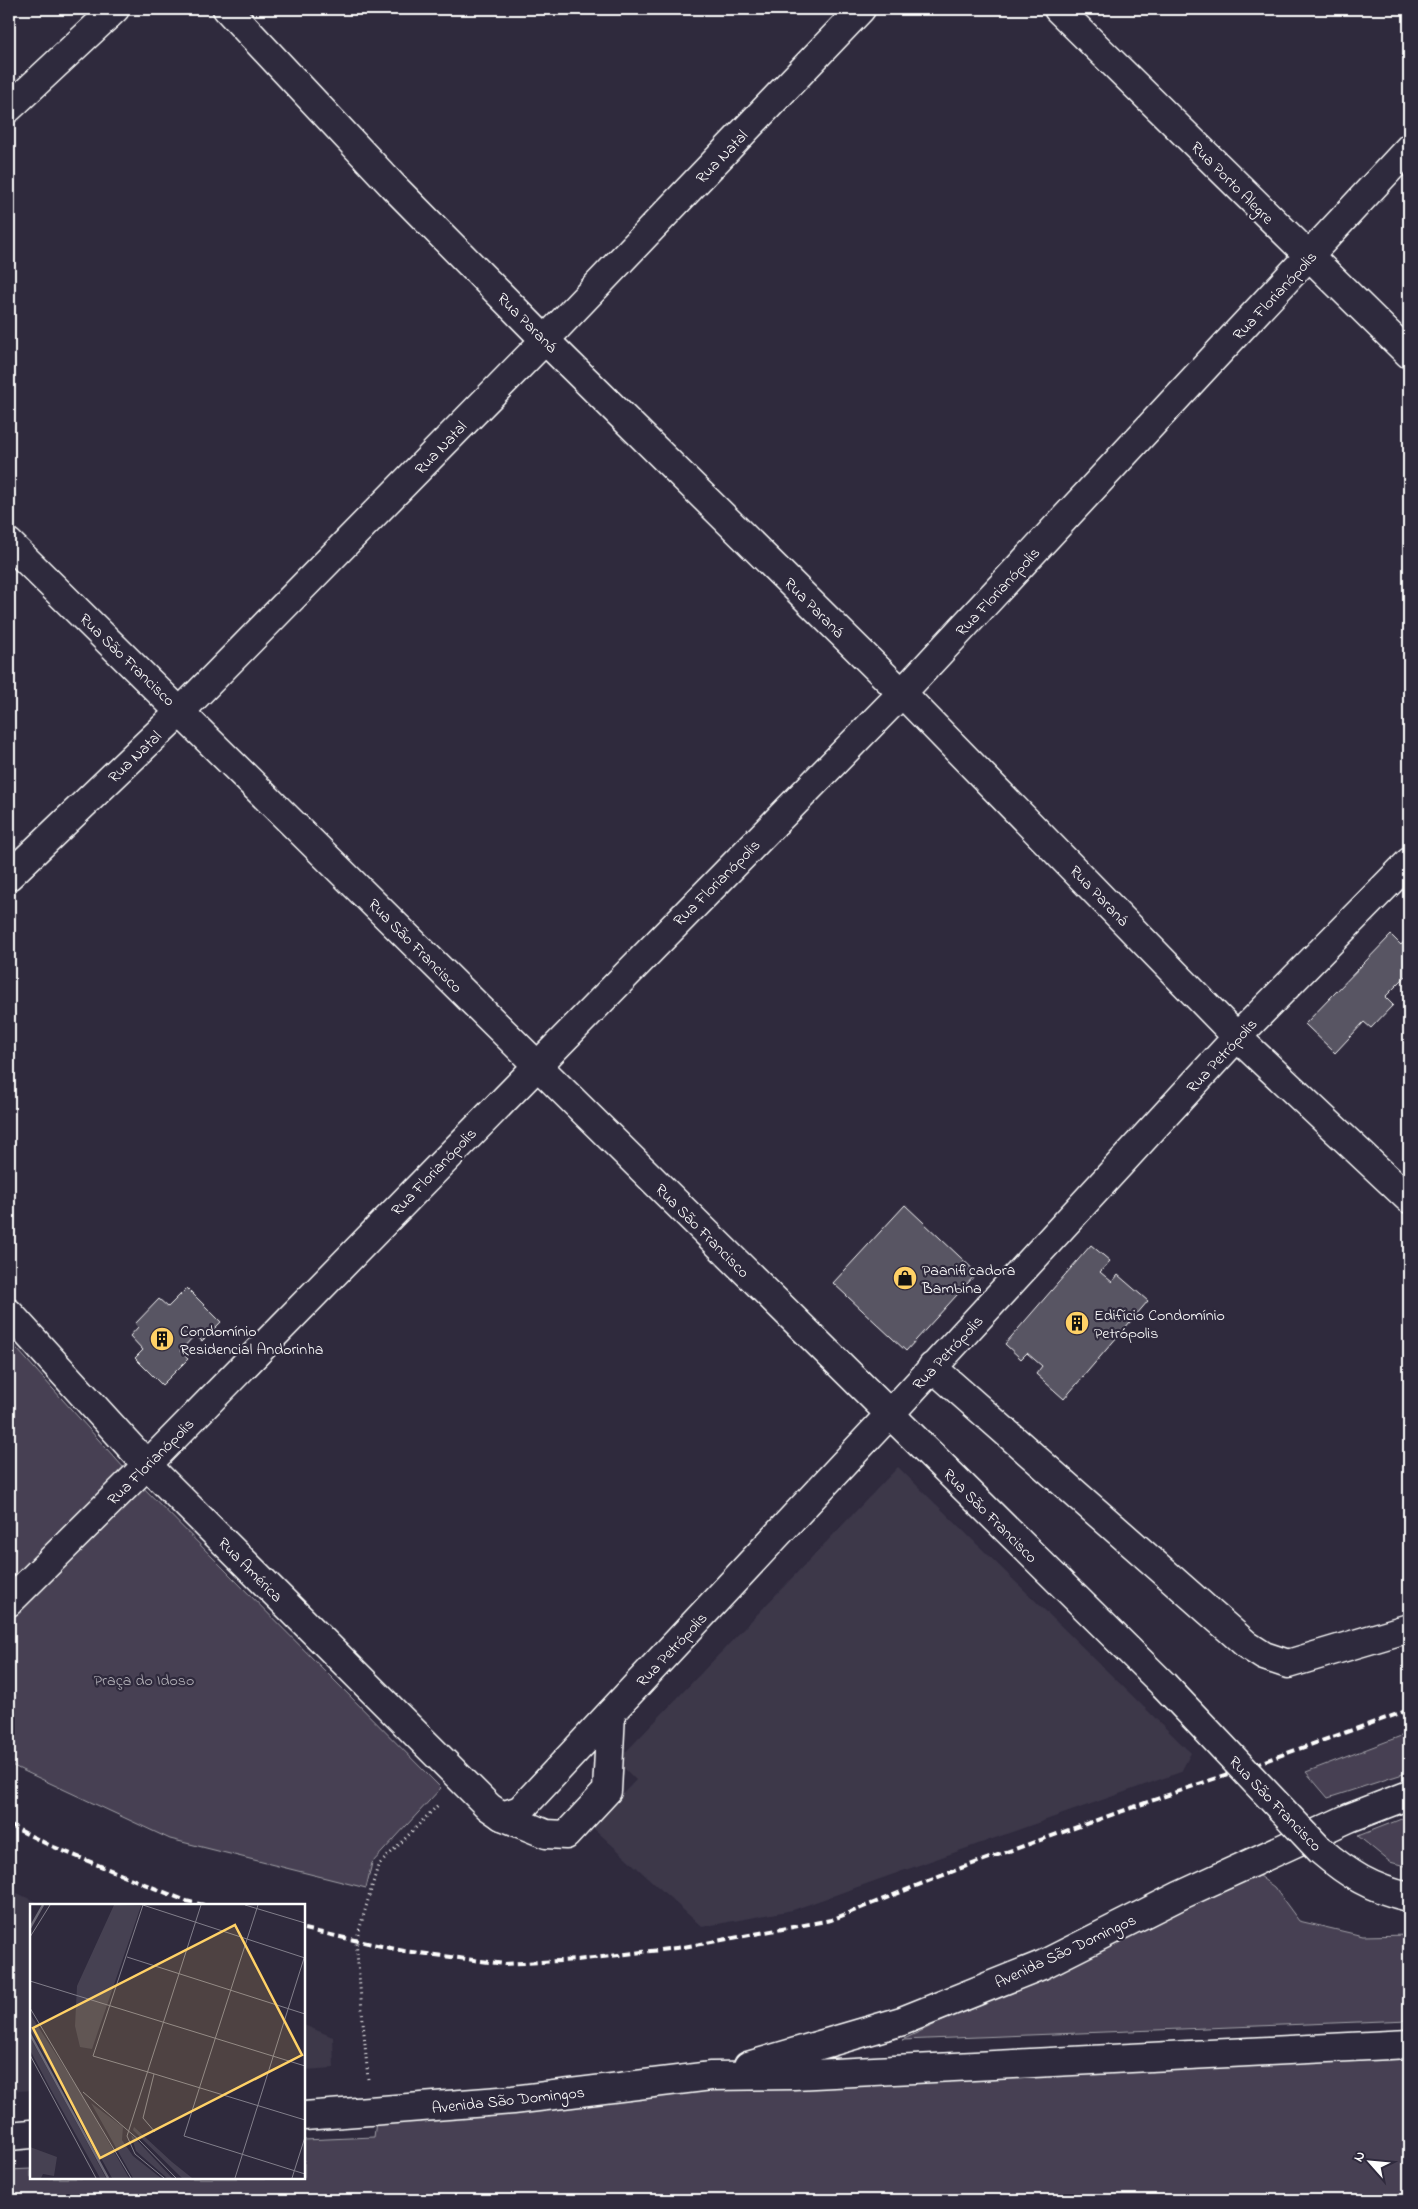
<svg xmlns="http://www.w3.org/2000/svg" width="1418" height="2209" font-family="'Indie Flower',sans-serif">
  <rect width="100%" height="100%" fill="#2f2a3d"/>
  <filter id="ink" filterUnits="userSpaceOnUse"><feTurbulence type="fractalNoise" baseFrequency=".02" numOctaves="2"/><feDisplacementMap in="SourceGraphic" scale="10" xChannelSelector="R" yChannelSelector="G"/><feConvolveMatrix kernelMatrix="1 2 1 2 8 2 1 2 1" color-interpolation-filters="sRGB"/></filter>
  <g filter="url(#ink)">
    <path fill="#3c3749" d="M898,1467L1191,1753L1181,1772L793,1910L702,1927L591,1826L636,1780L617,1761Z
      M9,1889L42,1905H31V2090L9,2092Z
      M304,2025L333,2037L334,2068L304,2070Z"/>
    <path fill="#464152" stroke="#a2a0a8" d="M9,1340L124,1468L441,1788L372,1863L366,1888L170,1839L9,1764Z
      M1409,1733V1772L1328,1798L1306,1772Z
      M1409,1816V1867L1390,1862L1358,1836Z
      M1255,1873L1274,1887L1299,1921L1363,1936L1409,1935V2020L902,2040Z
      M1409,2059V2199L9,2200V2170L31,2169V2178H304V2140L374,2137L376,2122L741,2084Z"/>
    <path fill="#595564" stroke="#fff" d="M1391,935L1401,945L1409,936V973L1385,997L1393,1005L1371,1028L1364,1022L1335,1053L1305,1024Z
      M905,1205L977,1273L906,1351L833,1283Z
      M1091,1245L1110,1261L1100,1272L1112,1282L1118,1275L1148,1301L1064,1399L1036,1374L1042,1366L1027,1353L1021,1359L1005,1344Z
      M187,1288L221,1322L202,1341L195,1335L180,1351L188,1359L162,1385L135,1358L143,1350L130,1336L138,1327L135,1324L159,1299L168,1307Z"/>
    <g fill="none" stroke-linecap="round" stroke-linejoin="round">
      <g stroke="#fff" stroke-width="31">
        <path id="minor" d="M227,9L393,186L545,340L902,693L1237,1037L1409,1199
          M1058,9L1409,354
          M9,876L181,711L545,340L861,9
          M932,1367L1247,1645L1264,1656L1288,1664L1409,1628
          M890,1414L1237,1037L1409,862
          M9,1602L147,1465L902,693L1409,148
          M502,1816L546,1834L566,1835L607,1791L611,1713"/>
      </g>
      <g stroke="#fff" stroke-width="31">
        <path id="major" d="M9,108L115,9
          M9,543L1164,1685
          M9,1313L147,1465L489,1807L502,1816L520,1810L890,1414
          M748,2066L902,2021L1042,1965L1179,1896L1349,1818L1409,1795
          M304,2116L513,2100L711,2076L794,2075L1409,2044
          M9,2136L31,2134"/>
      </g>
      <path stroke="#fff" stroke-width="3" stroke-dasharray="1 4" stroke-linecap="butt" d="M368,2079L356,1941L378,1866L439,1804"/>
      <use href="#minor" stroke="#2f2a3d" stroke-width="28"/>
      <use href="#major" stroke="#2f2a3d" stroke-width="28"/>
      <path stroke="#fff" stroke-width="4" stroke-dasharray="8 4" stroke-linecap="butt" d="M9,1825L49,1845L186,1901L204,1905
        M304,1929L404,1951L505,1964L577,1960L684,1947L831,1920L961,1868L1409,1710"/>
      <g stroke="#fff" stroke-width="31" stroke-linecap="butt">
        <path id="major-bridge" d="M1164,1685L1320,1850C1348,1874 1372,1889 1409,1897"/>
      </g>
      <use href="#major-bridge" stroke="#2f2a3d" stroke-width="28"/>
    </g>
  </g>
  <defs>
    <g id="shop-disc" transform="scale(1.25)"><circle r="9.5" fill="#ffd166" stroke="#2f2a3d"/><path d="M-5-2.5h2.3a2.7 3.5 0 0 1 5.4 0H5L5.5 6h-11ZM-1.5-2.5h3a1.5 2.3 0 0 0-3 0Z" fill="#111"/></g>
    <g id="building-disc" transform="scale(1.25)"><circle r="9.5" fill="#ffd166" stroke="#2f2a3d"/><path d="M-4-6H4V6H1V3H-1V6H-4ZM-2.5-4.3h1.7v1.8h-1.7ZM.8-4.3h1.7v1.8H.8ZM-2.5-1h1.7V.8h-1.7ZM.8-1h1.7V.8H.8Z" fill="#111"/></g>
  </defs>
  <g fill-rule="evenodd">
    <use href="#shop-disc" x="905" y="1278"/>
    <use href="#building-disc" x="1077" y="1323"/>
    <use href="#building-disc" x="162" y="1339"/>
  </g>
  <g text-anchor="middle" stroke-width="4.5" stroke-linejoin="round" paint-order="stroke">
    <g font-size="16" fill="#fff" stroke="#2f2a3d">
      <text transform="translate(721 156) rotate(-46)" y="6">Rua Natal</text>
      <text transform="translate(1233 182) rotate(45)" y="6">Rua Porto Alegre</text>
      <text transform="translate(1274 295) rotate(-47)" y="6">Rua Florianópolis</text>
      <text transform="translate(528 322) rotate(45)" y="6">Rua Paraná</text>
      <text transform="translate(440 447) rotate(-46)" y="6">Rua Natal</text>
      <text transform="translate(997 591) rotate(-47)" y="6">Rua Florianópolis</text>
      <text transform="translate(815 607) rotate(45)" y="6">Rua Paraná</text>
      <text transform="translate(128 659) rotate(44)" y="6">Rua São Francisco</text>
      <text transform="translate(134 756) rotate(-44)" y="6">Rua Natal</text>
      <text transform="translate(716 882) rotate(-45)" y="6">Rua Florianópolis</text>
      <text transform="translate(1100 895) rotate(46)" y="6">Rua Paraná</text>
      <text transform="translate(416 945) rotate(45)" y="6">Rua São Francisco</text>
      <text transform="translate(1221 1055) rotate(-47)" y="6">Rua Petrópolis</text>
      <text transform="translate(433 1171) rotate(-46)" y="6">Rua Florianópolis</text>
      <text transform="translate(703 1230) rotate(45)" y="6">Rua São Francisco</text>
      <text transform="translate(947 1352) rotate(-47)" y="6">Rua Petrópolis</text>
      <text transform="translate(150 1461) rotate(-45)" y="6">Rua Florianópolis</text>
      <text transform="translate(991 1515) rotate(45)" y="6">Rua São Francisco</text>
      <text transform="translate(251 1569) rotate(45)" y="6">Rua América</text>
      <text transform="translate(671 1649) rotate(-47)" y="6">Rua Petrópolis</text>
      <text transform="translate(1276 1803) rotate(46)" y="6">Rua São Francisco</text>
      <text transform="translate(1065 1950) rotate(-25)" y="6">Avenida São Domingos</text>
      <text transform="translate(508 2099) rotate(-6)" y="6">Avenida São Domingos</text>
    </g>
    <g font-size="16" fill="#fff" stroke="#2f2a3d" text-anchor="start">
      <text x="922" y="1275">Paanificadora<tspan x="922" dy="18">Bambina</tspan></text>
      <text x="1094" y="1320">Edifício Condomínio<tspan x="1094" dy="18">Petrópolis</tspan></text>
      <text x="180" y="1336">Condomínio<tspan x="180" dy="18">Residencial Andorinha</tspan></text>
    </g>
    <g font-size="16" fill="#b5b3ba" stroke="#2f2a3d">
      <text x="144" y="1685">Praça do Idoso</text>
    </g>
  </g>
  <g transform="translate(30 1904)">
    <rect width="275" height="275" fill="#2f2a3d"/>
    <path d="M84,1L111,2L62,145L50,143L45,122L47,82ZM0,110L49,186L99,274H82L0,125ZM0,133L37,201L76,274H70L21,186L0,146ZM61,199L93,223L92,236L103,252L131,274H103ZM104,223L142,258L162,274H152L103,226ZM101,231L105,234L142,274H137L106,247ZM0,243L27,253L24,272L13,270L11,274H0Z" fill="#464152"/>
    <path fill="none" stroke="#6d6a77" stroke-width="2.5" d="M0,24L13,1M0,130L78,274"/>
    <path fill="none" stroke="#827f8b" stroke-width="1" d="M113,1L63,152L118,168M113,1L275,54M215,1L275,19M228,1L154,232L275,270M0,33L20,1M97,53L275,110M0,77L275,162M0,104L101,274M0,151L66,274M118,168L275,216M124,170L113,214L125,228M53,188L109,236L146,274M134,274L105,250L97,232L171,1M205,274L275,51M262,274L275,233"/>
    <path fill="#ffd166" fill-opacity="0.15" stroke="#ffd166" stroke-width="2.5" d="M205,21L272,151L70,254L3,124Z"/>
    <rect width="275" height="275" fill="none" stroke="#fff" stroke-width="2.5"/>
  </g>
  <rect width="1418" height="2209" fill="none" stroke="#2f2a3d" stroke-width="30"/>
  <rect x="15" y="15" width="1388" height="2179" fill="none" stroke="#fff" stroke-width="2" filter="url(#ink)"/>
  <g transform="translate(1370 2162) rotate(297)" stroke="#2f2a3d" stroke-width="4" paint-order="stroke">
  <path d="M0-4L9 19L0 12L-9 19Z" fill="#ffffff"/>
  <text y="-8" font-size="14" font-weight="bold" text-anchor="middle" fill="#ffffff">N</text>
  </g>
</svg>
